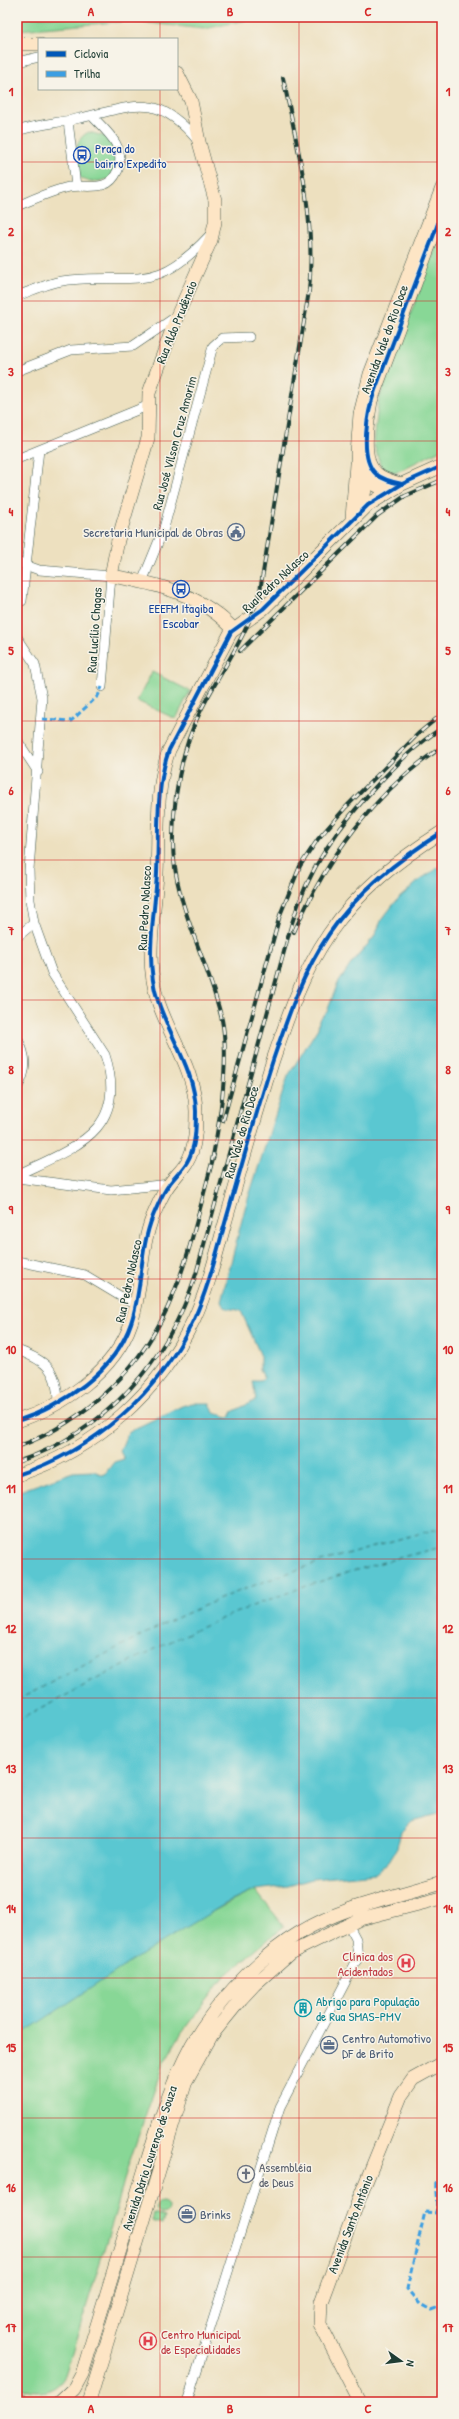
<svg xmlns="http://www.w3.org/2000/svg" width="459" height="2419" font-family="'Patrick Hand',sans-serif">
  <rect width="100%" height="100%" fill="#f7f3e8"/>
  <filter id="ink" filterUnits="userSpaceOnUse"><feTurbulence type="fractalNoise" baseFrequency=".025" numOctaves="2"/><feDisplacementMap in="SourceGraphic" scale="8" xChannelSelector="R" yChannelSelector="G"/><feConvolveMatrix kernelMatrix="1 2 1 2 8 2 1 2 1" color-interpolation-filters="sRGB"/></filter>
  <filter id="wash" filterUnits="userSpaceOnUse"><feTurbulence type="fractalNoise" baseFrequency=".012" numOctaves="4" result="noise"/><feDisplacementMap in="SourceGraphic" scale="16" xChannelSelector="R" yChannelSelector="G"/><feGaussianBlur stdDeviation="0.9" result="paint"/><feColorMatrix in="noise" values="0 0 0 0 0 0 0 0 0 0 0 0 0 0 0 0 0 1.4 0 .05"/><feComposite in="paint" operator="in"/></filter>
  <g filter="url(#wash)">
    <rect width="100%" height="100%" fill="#ede0bf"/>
    <path fill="#88d796" stroke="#548a65" d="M17,17H247V20L204,29L131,21L17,30Z
      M89,132L107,137L119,157L110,178C100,182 86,184 79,176C77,160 71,140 89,132Z
      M442,231V449L395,473L381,467L374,445L378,404L385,381Z
      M152,672L190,691L176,719L137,701Z
      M255,1890L284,1926L224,1977L182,2032L163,2064L127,2169L117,2207L65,2376C55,2394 34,2396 17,2386V2037C93,1984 171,1930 255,1890Z
      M156 2208a6 6 0 1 1 12 0a6 6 0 1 1-12 0Z
      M154,2214L165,2217L163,2224L152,2221Z"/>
    <path fill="#5ac7d1" stroke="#3c8282" d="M442,865V1813L411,1821L401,1831L397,1848L389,1861L376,1873L312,1879L288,1886L255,1890L225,1904L144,1953L17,2037V1492L73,1472L93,1471L104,1475L114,1462L124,1459L120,1451L127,1434L134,1429L182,1406L192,1403H210L214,1413L220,1415L221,1413L223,1416L230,1417L232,1412L256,1400L253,1381H260L264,1378L260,1369V1354L241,1311C234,1308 223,1311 221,1301L245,1208L288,1076L318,1028L319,1020L327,1012L337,985L351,964L374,937L382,919L397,900L421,879Z"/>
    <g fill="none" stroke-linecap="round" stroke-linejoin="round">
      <path stroke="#2b5953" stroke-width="1" stroke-dasharray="5 4" stroke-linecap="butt" d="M17,1700C71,1673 124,1643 179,1617C263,1578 352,1550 442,1528
        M17,1721C74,1692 129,1660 187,1634C269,1596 354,1568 442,1547"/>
    </g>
  </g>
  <g filter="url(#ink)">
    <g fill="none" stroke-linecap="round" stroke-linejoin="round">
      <g stroke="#3e5549" stroke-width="10">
        <path id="street" d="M17,62L39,57
          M68,121L76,186
          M17,131C37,124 59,123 80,118C136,106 156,91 198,141
          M17,206C34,199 51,191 69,187C81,185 92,188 103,185C111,183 115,177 118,170C126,146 107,132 92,116
          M17,296C34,290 52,281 70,280C140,274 156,293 210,235
          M17,371L71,350L133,346L177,316
          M17,459L147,406
          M17,562L39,570L111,576L102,687
          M142,582L164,528L213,346L222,338L249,337
          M22,601L39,450
          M17,637L35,664L42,698L29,870L30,900L34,923L52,973L105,1055C130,1132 72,1148 17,1175
          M17,740L38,772
          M17,937L34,923
          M17,1038C27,1055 28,1071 17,1088
          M17,1178L111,1190L170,1184
          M17,1261L85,1275L135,1305
          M17,1350C47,1361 57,1369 58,1402
          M187,2402L280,2107L358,1958L356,1939L348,1924"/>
      </g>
      <g stroke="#3e5549" stroke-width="14">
        <path id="secondary" d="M17,44H39
          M177,73L191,101L199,142L215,200V222L211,240L177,316L149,393L148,438L118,540L111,576C156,583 203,595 234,630
          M402,484C393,482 383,480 376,473C360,459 368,420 371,401L434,233
          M388,491L367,481L358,466L357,454L360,414L370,374L442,188
          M361,511L368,473
          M352,519L356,464
          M17,1421C63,1406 115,1371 131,1323C143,1289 139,1250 153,1216C157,1207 161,1197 166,1189C172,1179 181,1172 187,1162C196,1147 196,1127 196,1111C195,1070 170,1038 158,1001C144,960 155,915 157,873C159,831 155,790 169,750L231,632L263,609L368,505L402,484L442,466
          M17,1475C95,1450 159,1393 194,1319C208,1289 216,1255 225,1223C241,1168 256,1113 273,1060C288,1016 303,972 329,934C358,891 398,860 442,832
          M17,2400L26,2402
          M60,2402L74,2389L82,2374C100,2317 117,2259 135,2201C150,2153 163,2103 185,2058C207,2011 256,1959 299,1933C343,1906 394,1897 442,1882
          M89,2402L186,2081L211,2036L241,1999L254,1985L290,1953L360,1919L442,1898
          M360,2402L320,2324L321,2302L359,2199L401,2096L413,2079L442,2063"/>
      </g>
      <use href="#street" stroke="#fff" stroke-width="9"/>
      <use href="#secondary" stroke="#fde5c5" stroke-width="13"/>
      <g stroke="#1f3d34" stroke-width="4">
        <path id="rail" d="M240,651L378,515L405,496L442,480
          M294,932C326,859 375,791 442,747
          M223,1121L280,915L300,866L318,839L346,807L419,733L442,714
          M212,1161C220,1120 230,1060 222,1020C208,958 171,901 173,836C174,794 182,748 201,710C221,670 248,635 260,591L309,291C316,218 298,148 283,78
          M17,1447C88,1421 145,1365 173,1295C191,1251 201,1202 214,1155
          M17,1462C105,1432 168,1362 196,1274L291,926C308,868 339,825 380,782C399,762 418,743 442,728"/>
      </g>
      <use href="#rail" stroke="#f7f3e8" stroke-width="2.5" stroke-dasharray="8" stroke-linecap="butt"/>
      <path stroke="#3c9ee2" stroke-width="3" stroke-dasharray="6 3" stroke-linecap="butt" d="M42,719L71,721L98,696L102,687
        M436,2182C435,2194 438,2202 436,2213L425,2212L407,2289L420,2304L431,2310L442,2306"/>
      <g stroke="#f7f3e8" stroke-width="6">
        <path id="cycleway" d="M402,484C393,482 383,480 376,474C358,458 368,410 375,390L442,213
          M17,1421C63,1406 115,1371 131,1323C143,1289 139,1250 153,1216C157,1207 161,1197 166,1189C172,1179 181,1172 187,1162C196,1147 196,1127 196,1111C195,1070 170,1038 158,1001C144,960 155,915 157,873C159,831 155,790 169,750L231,632L263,609L368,505L402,484L442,466
          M17,1475C95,1450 159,1393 194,1319C208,1289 216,1255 225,1223C241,1168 256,1113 273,1060C288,1016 303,972 329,934C358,891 398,860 442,832"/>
      </g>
      <use href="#cycleway" stroke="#0057b8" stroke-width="4"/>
    </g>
  </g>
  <path fill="none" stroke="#d62828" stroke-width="1" stroke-opacity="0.55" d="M160,17V39M299,17V2402M160,89V2402M17,162H442M17,301H442M17,441H442M17,581H442M17,721H442M17,860H442M17,1000H442M17,1140H442M17,1279H442M17,1419H442M17,1559H442M17,1698H442M17,1838H442M17,1978H442M17,2118H442M17,2257H442"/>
  <defs>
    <g id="bus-ring" transform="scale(0.9)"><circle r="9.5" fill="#f7f3e8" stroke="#1a4fb4" stroke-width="1.5"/><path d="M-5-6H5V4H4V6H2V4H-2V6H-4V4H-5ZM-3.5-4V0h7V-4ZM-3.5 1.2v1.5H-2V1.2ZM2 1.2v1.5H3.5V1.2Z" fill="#1a4fb4"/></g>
    <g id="civic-ring" transform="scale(0.9)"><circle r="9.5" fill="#f7f3e8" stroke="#5c6f8a" stroke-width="1.5"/><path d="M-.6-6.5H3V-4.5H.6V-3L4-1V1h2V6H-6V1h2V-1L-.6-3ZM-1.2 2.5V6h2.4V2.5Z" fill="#5c6f8a"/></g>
    <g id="hospital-ring" transform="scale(0.9)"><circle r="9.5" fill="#f7f3e8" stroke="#e0444e" stroke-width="1.5"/><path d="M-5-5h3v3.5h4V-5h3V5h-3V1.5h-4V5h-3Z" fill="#e0444e"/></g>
    <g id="building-ring" transform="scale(0.9)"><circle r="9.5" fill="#f7f3e8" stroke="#0f9aa8" stroke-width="1.5"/><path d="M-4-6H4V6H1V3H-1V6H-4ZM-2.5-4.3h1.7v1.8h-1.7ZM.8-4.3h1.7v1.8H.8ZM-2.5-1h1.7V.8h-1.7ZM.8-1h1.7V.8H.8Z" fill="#0f9aa8"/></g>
    <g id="office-ring" transform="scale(0.9)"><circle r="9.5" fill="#f7f3e8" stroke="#5c6f8a" stroke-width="1.5"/><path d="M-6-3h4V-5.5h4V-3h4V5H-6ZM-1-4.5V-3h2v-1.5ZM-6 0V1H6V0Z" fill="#5c6f8a"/></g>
    <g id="church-ring" transform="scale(0.9)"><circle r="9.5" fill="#f7f3e8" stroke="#6b7280" stroke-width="1.5"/><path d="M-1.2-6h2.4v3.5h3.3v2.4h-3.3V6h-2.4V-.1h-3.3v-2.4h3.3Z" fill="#6b7280"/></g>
  </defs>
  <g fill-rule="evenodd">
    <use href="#bus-ring" x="82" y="155"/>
    <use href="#civic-ring" x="236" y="532"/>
    <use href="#bus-ring" x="181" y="589"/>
    <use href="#hospital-ring" x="406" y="1963"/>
    <use href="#building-ring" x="303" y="2008"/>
    <use href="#office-ring" x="329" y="2045"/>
    <use href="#church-ring" x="246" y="2174"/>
    <use href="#office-ring" x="187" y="2214"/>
    <use href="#hospital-ring" x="148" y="2341"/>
  </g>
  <g text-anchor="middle" stroke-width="3" stroke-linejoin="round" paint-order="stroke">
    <g font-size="13" fill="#164399" stroke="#f7f3e8" text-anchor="start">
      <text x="95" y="153">Praça do<tspan x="95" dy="15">bairro Expedito</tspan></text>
      <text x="181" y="613" text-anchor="middle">EEEFM Itagiba<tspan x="181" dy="15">Escobar</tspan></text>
    </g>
    <g font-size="13" fill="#1f3d34" stroke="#f7f3e8">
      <text transform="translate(176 322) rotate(-68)" y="5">Rua Aldo Prudêncio</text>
      <text transform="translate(384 339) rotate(-70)" y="5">Avenida Vale do Rio Doce</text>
      <text transform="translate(174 443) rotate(-75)" y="5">Rua José Vilson Cruz Amorim</text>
      <text transform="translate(275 581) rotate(-43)" y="5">Rua Pedro Nolasco</text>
      <text transform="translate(94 630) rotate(-86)" y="5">Rua Lucílio Chagas</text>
      <text transform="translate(144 908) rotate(-87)" y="5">Rua Pedro Nolasco</text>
      <text transform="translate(241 1132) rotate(-74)" y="5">Rua Vale do Rio Doce</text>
      <text transform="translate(128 1281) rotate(-78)" y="5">Rua Pedro Nolasco</text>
      <text transform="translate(149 2158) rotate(-72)" y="5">Avenida Dário Lourenço de Souza</text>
      <text transform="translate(350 2224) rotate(-69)" y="5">Avenida Santo Antônio</text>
    </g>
    <g font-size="13" fill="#4e5e75" stroke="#f7f3e8" text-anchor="start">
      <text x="223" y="537" text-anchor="end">Secretaria Municipal de Obras</text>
      <text x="342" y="2043">Centro Automotivo<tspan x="342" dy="15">DF de Brito</tspan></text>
      <text x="200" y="2219">Brinks</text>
    </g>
    <g font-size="13" fill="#be3a42" stroke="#f7f3e8" text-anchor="end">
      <text x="393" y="1961">Clínica dos<tspan x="393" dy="15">Acidentados</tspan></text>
      <text x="161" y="2339" text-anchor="start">Centro Municipal<tspan x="161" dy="15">de Especialidades</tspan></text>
    </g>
    <g font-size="13" fill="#0d838f" stroke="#f7f3e8" text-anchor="start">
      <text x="316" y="2006">Abrigo para População<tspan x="316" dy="15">de Rua SMAS-PMV</tspan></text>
    </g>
    <g font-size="13" fill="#5b616d" stroke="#f7f3e8" text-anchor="start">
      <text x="259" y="2172">Assembléia<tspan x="259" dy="15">de Deus</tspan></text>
    </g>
  </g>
  <rect width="459" height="2419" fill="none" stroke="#f7f3e8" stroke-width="44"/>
  <rect x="38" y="38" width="140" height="52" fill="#f7f3e8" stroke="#a1aaa0"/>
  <rect x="46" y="51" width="20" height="6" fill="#0057b8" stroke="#a1aaa0"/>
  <text x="74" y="58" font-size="12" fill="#1f3d34">Ciclovia</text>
  <rect x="46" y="71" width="20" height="6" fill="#3c9ee2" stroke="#a1aaa0"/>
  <text x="74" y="78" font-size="12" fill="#1f3d34">Trilha</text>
  <g transform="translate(401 2361) rotate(104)" stroke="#f7f3e8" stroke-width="3" paint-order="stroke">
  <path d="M0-3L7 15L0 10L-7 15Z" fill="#1f3d34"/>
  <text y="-6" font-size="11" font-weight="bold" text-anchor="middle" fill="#1f3d34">N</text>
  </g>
  <rect x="22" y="22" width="415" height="2375" fill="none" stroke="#d62828" stroke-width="1.5"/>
  <g font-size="13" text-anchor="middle" font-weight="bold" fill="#d62828">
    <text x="91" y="16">A</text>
    <text x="230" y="16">B</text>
    <text x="368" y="16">C</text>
    <text x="11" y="96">1</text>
    <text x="448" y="96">1</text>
    <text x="11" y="236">2</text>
    <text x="448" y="236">2</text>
    <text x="11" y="376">3</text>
    <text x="448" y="376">3</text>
    <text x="11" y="516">4</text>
    <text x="448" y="516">4</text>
    <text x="11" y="655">5</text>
    <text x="448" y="655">5</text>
    <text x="11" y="795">6</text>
    <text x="448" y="795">6</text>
    <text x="11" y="935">7</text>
    <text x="448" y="935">7</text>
    <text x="11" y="1074">8</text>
    <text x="448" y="1074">8</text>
    <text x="11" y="1214">9</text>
    <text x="448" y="1214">9</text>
    <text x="11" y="1354">10</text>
    <text x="448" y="1354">10</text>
    <text x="11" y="1493">11</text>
    <text x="448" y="1493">11</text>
    <text x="11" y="1633">12</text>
    <text x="448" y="1633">12</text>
    <text x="11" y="1773">13</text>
    <text x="448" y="1773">13</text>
    <text x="11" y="1913">14</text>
    <text x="448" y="1913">14</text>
    <text x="11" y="2052">15</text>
    <text x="448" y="2052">15</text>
    <text x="11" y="2192">16</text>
    <text x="448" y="2192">16</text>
    <text x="11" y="2332">17</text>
    <text x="448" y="2332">17</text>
    <text x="91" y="2413">A</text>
    <text x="230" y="2413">B</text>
    <text x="368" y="2413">C</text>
  </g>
</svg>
